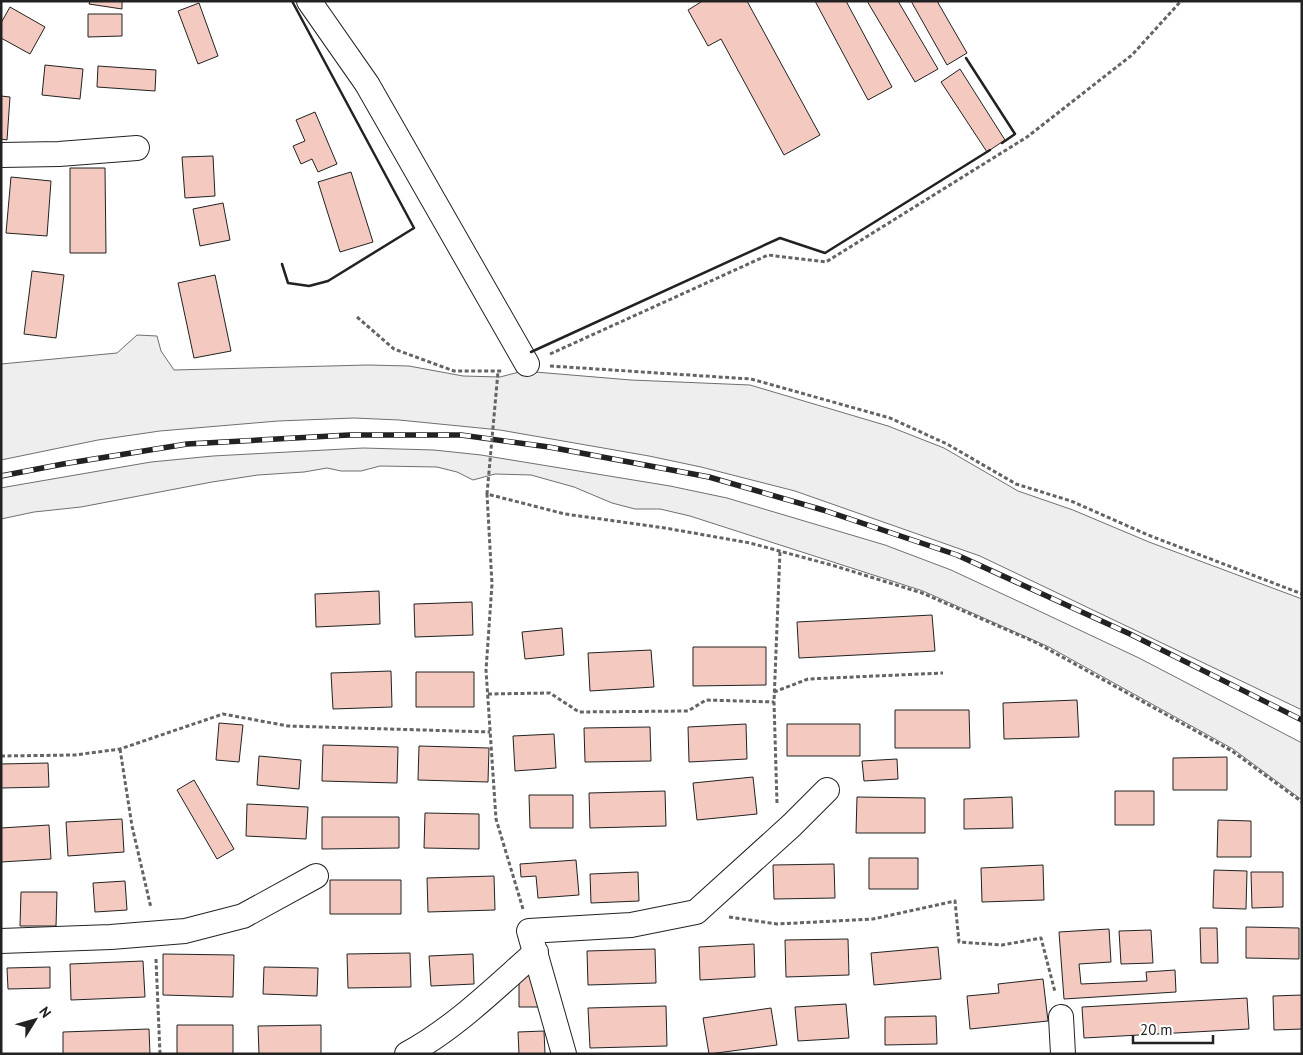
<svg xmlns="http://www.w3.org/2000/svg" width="1303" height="1055" font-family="'PT Sans',sans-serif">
  <rect width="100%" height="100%" fill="#fff"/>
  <path fill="#eee" stroke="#6f6f6f" d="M137,335L157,336L161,351L174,370L368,365L409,366L463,376L500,377L523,371L631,380L750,385L888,426L944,448L1018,491L1073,510L1149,542L1302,599V710L980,556L795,491L701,467L649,456L500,430L399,420L354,418L278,421L160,431L98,440L1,460V364L117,353Z
    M363,448L434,450L481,455L670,486L727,498L885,545L951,570L1037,610L1139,658L1302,743V800L1233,749L1049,647L923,591L690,516L660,509H635L612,503L574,487L531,475L495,474L473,480L457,472L437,467L380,466L361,471H341L327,468L304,472L258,475L212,482L81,507L34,512L1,519V488L6,487L151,462L213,456Z"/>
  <path fill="#f3c9c0" stroke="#222" d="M90,1H122V9L89,4Z
    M701,1H747L820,135L784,155L721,39L708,46L688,10L701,2Z
    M815,1H846L892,87L868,100Z
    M867,1H898L938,69L915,82Z
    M911,1H937L967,53L947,65Z
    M199,3L218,56L198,64L178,11Z
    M10,7L45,27L30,54L1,38V23Z
    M88,14H122V36L88,37Z
    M45,65L83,69L80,99L42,95Z
    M98,66L156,70L155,91L97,87Z
    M960,69L1005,140L987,152L941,82Z
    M1,96L10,97L7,140L1,139Z
    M315,112L337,164L318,172L312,159L301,164L293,146L305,141L296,120Z
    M213,156L215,196L185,198L182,157Z
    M70,168H105L106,253H70Z
    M351,172L373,242L340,252L318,182Z
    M11,177L51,181L47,236L6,233Z
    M223,203L230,240L200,246L193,209Z
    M32,271L64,275L56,338L24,334Z
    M215,275L231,351L194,358L178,283Z
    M379,591L380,624L316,627L315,594Z
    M472,602L473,635L415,637L414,604Z
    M932,615L935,651L799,658L797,622Z
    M562,628L564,655L525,659L522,632Z
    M693,647H766V685L693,686Z
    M651,650L654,687L590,691L588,653Z
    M391,671L392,707L333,709L331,673Z
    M416,672H474V707H416Z
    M1077,700L1079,737L1004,739L1003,703Z
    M895,710H969L970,748H895Z
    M219,723L243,725L239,762L216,760Z
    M746,724L747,759L689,762L688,727Z
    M787,724H860V756H787Z
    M650,727L651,761L585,762L584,728Z
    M554,734L556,768L515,771L513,736Z
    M323,745L398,747L397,783L322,781Z
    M419,746L489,748L488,782L418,780Z
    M259,756L301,760L299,789L257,785Z
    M1227,757V790H1173V758Z
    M897,759L898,779L864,781L862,761Z
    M48,763L49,787L1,788V764Z
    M753,777L757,814L697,820L693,783Z
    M194,780L234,849L217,859L177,790Z
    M665,791L666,826L590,828L589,793Z
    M1115,791H1154V825H1115Z
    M529,795H573V828H530Z
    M857,797L925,798V833H856Z
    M1012,797L1013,828L964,829V799Z
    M247,804L308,807L306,839L246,836Z
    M425,813L479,814V849L424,848Z
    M322,817H399V848L322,849Z
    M122,819L124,852L68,856L66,822Z
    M1218,820L1251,821V857H1217Z
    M49,825L51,859L1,862V828Z
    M869,858H918V889H869Z
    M576,860L579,895L538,898L536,876L521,877L520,864Z
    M834,864L835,898L774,899L773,865Z
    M1043,865L1044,900L982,902L981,868Z
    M1214,870L1247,871L1246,909L1213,908Z
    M638,872L639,901L591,903L590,874Z
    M1251,872H1283V907L1252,908Z
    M494,876L495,910L428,912L427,878Z
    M330,880H401V914H330Z
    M125,881L127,910L95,912L93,883Z
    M21,892H57L56,926H20Z
    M1246,927L1299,928V959L1246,958Z
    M1200,928H1217L1218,963H1201Z
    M1109,929L1111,962L1079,964L1081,984L1147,981L1146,972L1175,970L1176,992L1064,999L1059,932Z
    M1151,930L1153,963L1121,964L1119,931Z
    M848,939L849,975L786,977L785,940Z
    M754,944L755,977L700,980L699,947Z
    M938,947L941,979L874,985L871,953Z
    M655,949L656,983L588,985L587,951Z
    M410,953L411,987L348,988L347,954Z
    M163,954L234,955L233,997L163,995Z
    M473,954L474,984L431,986L429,956Z
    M143,961L145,997L71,1000L70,964Z
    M50,967V988L8,989L7,968Z
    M264,967L318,968L317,996L263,994Z
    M519,975H538V1007H519Z
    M1043,979L1048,1021L970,1029L967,996L999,993L998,984Z
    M1302,995V1029L1274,1030L1273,996Z
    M1247,998L1249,1029L1084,1038L1082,1007Z
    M846,1004L849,1038L798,1041L795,1007Z
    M666,1006L667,1046L590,1048L588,1008Z
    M771,1008L777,1045L709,1054L703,1018Z
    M936,1016L937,1044L885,1045V1017Z
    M177,1025H233V1054H177Z
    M321,1025V1054H259L258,1026Z
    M149,1029L150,1054H63V1032Z
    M544,1031L545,1054H519L518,1032Z"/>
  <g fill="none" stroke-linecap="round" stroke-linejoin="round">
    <g stroke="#222" stroke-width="26">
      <path id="street" d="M309,1L367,84L527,364
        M1,155L59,154L137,148
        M1,941L111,937L185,931L243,916L316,876
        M1061,1017L1063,1054
        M407,1054C455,1028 495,988 536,952
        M564,1054L529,931L631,925L696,912L792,825L827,790"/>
    </g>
    <path stroke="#646464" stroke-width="3" stroke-dasharray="4 2.5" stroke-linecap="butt" d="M357,317L394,349L454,371H503
      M550,354L768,255L826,262L1027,137L1132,55L1181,1
      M550,366L751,379L890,418L947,444L1016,484L1071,501L1148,535L1302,594
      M774,692L808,679L943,673
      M488,694L550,693L579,712L688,711L706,700L774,702
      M120,749L132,826L151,908
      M1,756L75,755L120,749L223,714L288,726L490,732
      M777,803L774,702L780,551
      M523,909L496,819L486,670L492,584L487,494L565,514L665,528L750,543L835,566L922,593L1035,642L1232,751L1302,802
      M729,917L777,924L873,919L955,901L959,942L1002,945L1041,938L1055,992
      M156,959L160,1054"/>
    <use href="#street" stroke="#fff" stroke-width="24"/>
    <g stroke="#222" stroke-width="5.5">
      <path id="rail" d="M1,476L63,464L187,444L349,435H461L549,447L709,477L823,510L957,555L1130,634L1302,720"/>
    </g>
    <use href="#rail" stroke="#fff" stroke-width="4" stroke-dasharray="11" stroke-linecap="butt"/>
    <path stroke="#646464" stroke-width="3" stroke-dasharray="4 2.5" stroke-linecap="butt" d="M487,494L498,372"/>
    <path stroke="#222" stroke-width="2.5" d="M966,58L1015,134L1002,143
      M282,264L288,283L309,286L328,281L414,228L292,1
      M531,352L780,238L825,253L990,150"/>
  </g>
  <rect width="1303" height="1055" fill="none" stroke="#222222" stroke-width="5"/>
  <g transform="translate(35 1020) rotate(53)" stroke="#ffffff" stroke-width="4" paint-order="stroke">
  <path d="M0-4L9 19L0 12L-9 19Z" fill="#222222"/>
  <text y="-8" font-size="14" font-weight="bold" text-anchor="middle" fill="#222222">N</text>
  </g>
  <path d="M1133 1035v8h80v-8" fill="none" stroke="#222222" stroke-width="2.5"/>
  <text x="1140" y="1035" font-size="15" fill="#222222" stroke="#ffffff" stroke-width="4" paint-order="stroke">20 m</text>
</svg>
